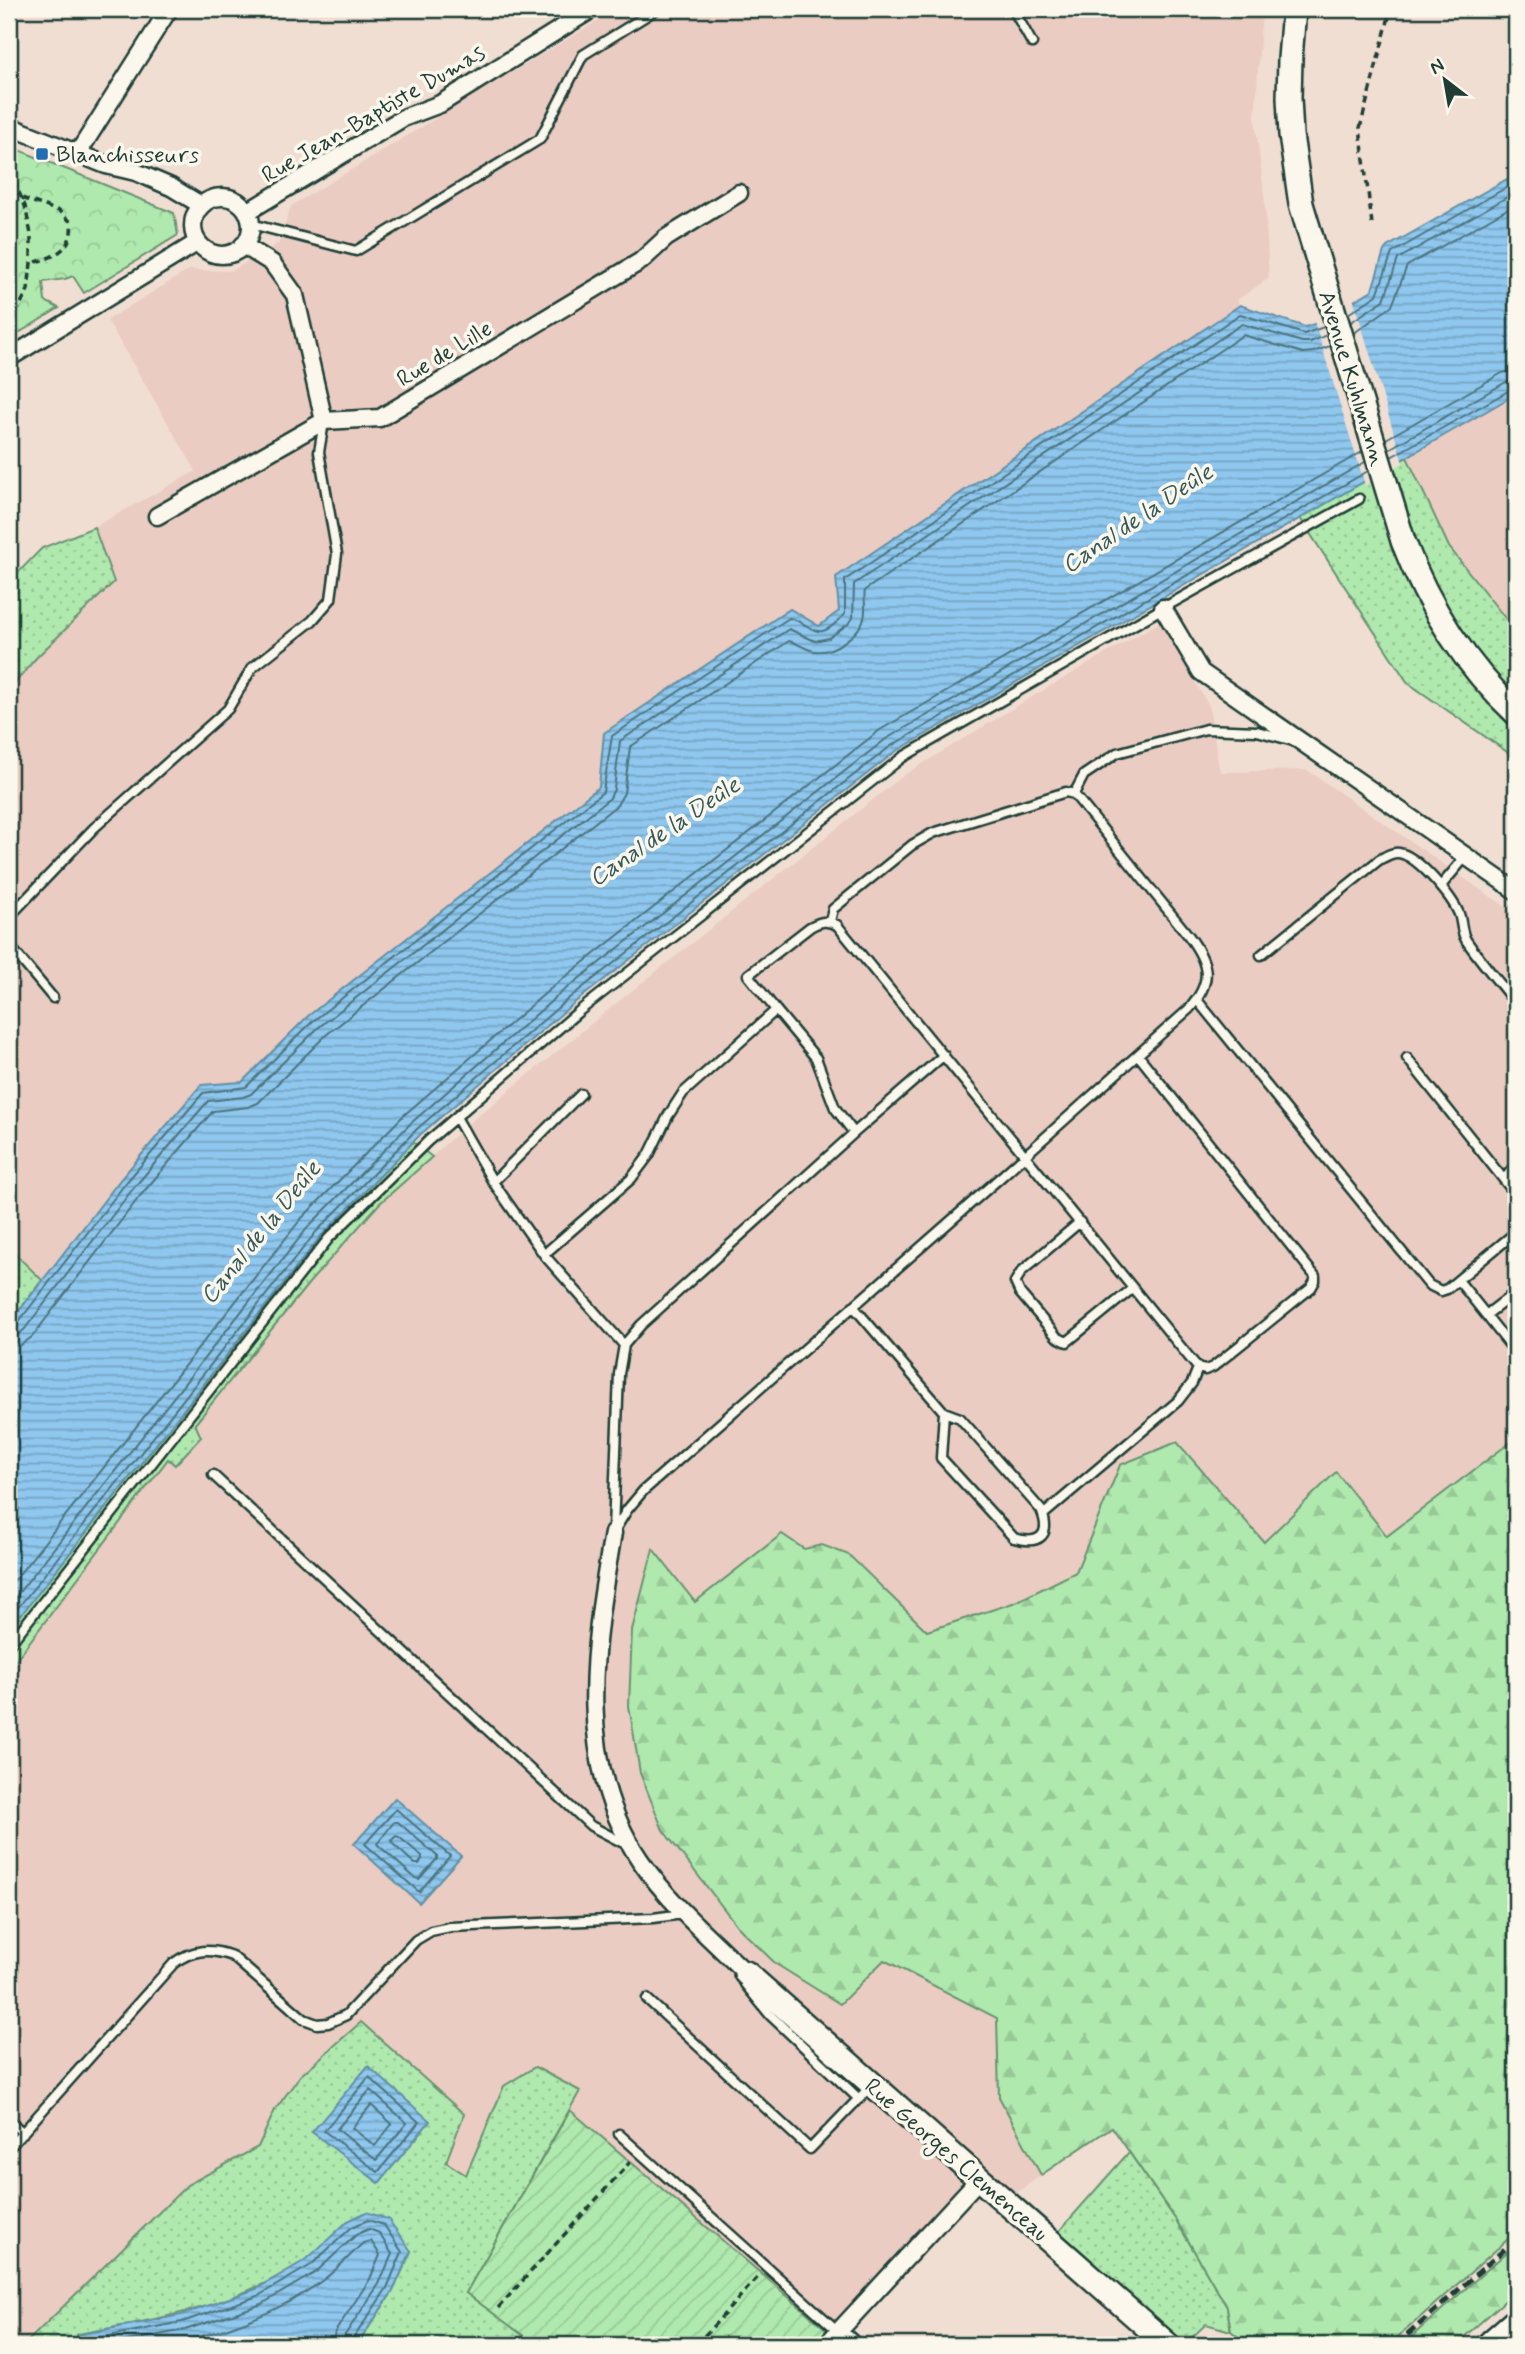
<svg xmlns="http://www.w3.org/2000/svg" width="1525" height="2354" font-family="Mynerve,sans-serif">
  <defs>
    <pattern id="grass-dots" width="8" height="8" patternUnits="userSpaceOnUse" patternTransform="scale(1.75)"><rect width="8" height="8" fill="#b0e9ae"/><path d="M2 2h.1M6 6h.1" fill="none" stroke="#97c996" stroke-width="1.8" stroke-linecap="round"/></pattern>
    <pattern id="forest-firs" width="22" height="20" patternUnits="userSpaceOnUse" patternTransform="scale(1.75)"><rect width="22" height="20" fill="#b0e9ae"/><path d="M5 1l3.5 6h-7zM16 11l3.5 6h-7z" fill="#97c996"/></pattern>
    <pattern id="park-crowns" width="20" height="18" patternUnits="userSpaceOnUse" patternTransform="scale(1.75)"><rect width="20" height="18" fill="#b0e9ae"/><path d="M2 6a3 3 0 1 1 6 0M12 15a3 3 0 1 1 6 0" fill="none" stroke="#97c996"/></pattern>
    <pattern id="garden-furrows" width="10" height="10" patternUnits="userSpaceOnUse" patternTransform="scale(1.75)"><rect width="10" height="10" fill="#b0e9ae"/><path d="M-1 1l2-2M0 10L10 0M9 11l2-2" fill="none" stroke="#97c996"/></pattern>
    <pattern id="water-rules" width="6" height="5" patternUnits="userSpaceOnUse" patternTransform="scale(1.75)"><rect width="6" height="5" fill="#8fc7ee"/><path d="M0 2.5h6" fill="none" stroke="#74a3c2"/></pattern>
  </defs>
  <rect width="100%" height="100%" fill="#f1ded3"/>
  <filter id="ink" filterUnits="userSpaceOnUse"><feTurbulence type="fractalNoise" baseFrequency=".0143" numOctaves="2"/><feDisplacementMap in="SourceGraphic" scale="14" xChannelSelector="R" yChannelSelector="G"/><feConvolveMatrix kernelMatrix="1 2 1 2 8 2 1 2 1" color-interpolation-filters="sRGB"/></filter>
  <g filter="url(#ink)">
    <path fill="#eaccc2" d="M617,9H1262L1255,118L1265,203L1269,278L1237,300L1240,305L836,577L839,611L819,626L790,609L599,787L308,1016L242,1082L200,1085L120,1180L42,1280L9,1248V690L36,658L114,582L94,527L196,471L107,320L189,270L231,271L279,243L291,206Z
      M1516,394V632L1449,547L1407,457Z
      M1160,622L1209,706L1220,772L1307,770L1516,914V1438L1386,1537L1336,1473L1264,1542L1120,1465L1076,1572L1016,1602L927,1631L849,1555L804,1549L782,1534L695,1602L654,1550L705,1884L738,1927L840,2003L884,1960L997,2018L999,2097L1041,2175L1001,2205L968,2176L827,2330L570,2110L427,2345H9V1690L17,1678L9,1669L168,1459L201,1437L195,1424L309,1283L379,1204L463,1128L624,997L904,775L1030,698Z"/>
    <path fill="url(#grass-dots)" stroke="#689371" stroke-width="2" d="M1407,457L1449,547L1516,632V758L1408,683L1300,518Z
      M94,527L114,582L36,658L9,690V582L42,548Z
      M413,1142L432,1157L379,1204L309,1283L195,1424L201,1437L175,1465L168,1459L9,1669V1630L321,1237Z
      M9,1248L42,1280L9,1324Z
      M361,2022L464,2114L446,2162L466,2175L504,2086L535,2067L580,2091L466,2293L536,2345H357L393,2291L411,2251L348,2221C334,2234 321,2250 305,2261C233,2307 160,2319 78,2334V2345H24L187,2185L258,2147L275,2110L300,2076Z
      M1129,2152L1176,2220L1227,2307L1231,2331L1206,2324L1184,2345L1054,2237Z"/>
    <path fill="url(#forest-firs)" stroke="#689371" stroke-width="2" d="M1516,1438V2232L1389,2345H1247L1231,2331L1227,2307L1176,2220L1112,2127L1041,2175L999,2097L997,2018L884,1960L840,2004L776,1964L738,1927L663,1830L640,1773L629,1706L632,1630L653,1549L695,1602L782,1534L804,1549L822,1545L849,1555L927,1631L1016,1602L1076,1572L1120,1465L1177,1442L1264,1542L1336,1472L1387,1536Z
      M1516,2244V2291L1455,2345H1402Z"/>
    <path fill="url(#park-crowns)" stroke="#689371" stroke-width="2" d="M9,146L174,213L178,235L84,293L73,276L65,279L43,282L45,301L59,308L9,339Z"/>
    <path fill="url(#garden-furrows)" stroke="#689371" stroke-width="2" d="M570,2110L827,2330L813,2345H536L466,2293Z"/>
    <path fill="url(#water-rules)" stroke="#6290a4" stroke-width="2" d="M1516,174V292L1511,296L1516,294V394L895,752L573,1004L421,1134L321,1236L9,1630V1324L120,1180L201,1085L242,1082L308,1016L599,787L604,733L790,609L819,626L839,611L836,577L1240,305L1305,327L1317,323L1372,290L1384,251L1387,247Z
      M395,1798L461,1856L419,1903L354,1844Z
      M368,2066L430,2121L379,2183L312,2132Z
      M366,2212L388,2219L411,2251L393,2291L357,2345H78L77,2335L181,2315L256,2289L307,2259L348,2221Z"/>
    <path fill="#f1ded3" d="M1353,298L1403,463L1365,485L1314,321Z"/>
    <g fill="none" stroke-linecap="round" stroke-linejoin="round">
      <path stroke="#4c747e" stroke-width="2" d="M1348,314L1377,295L1392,253L1516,182
        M1351,322L1384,300L1398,259L1516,192
        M1354,333L1392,306L1407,266L1516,204
        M1386,439L1502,373L1516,370
        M1389,449L1506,382L1516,380
        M1391,457L1510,390L1516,389
        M9,1327L17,1324L125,1184L203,1093L246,1087L313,1021L603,792L612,736L789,618C817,625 815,646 845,614V580L1240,314L1304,334L1324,327
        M9,1336L17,1335L24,1330L132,1190L208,1101L243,1097L251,1094L319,1027L610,798L614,789L620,741L789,629L815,641L829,638L848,624L853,618L854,584L1242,324L1302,342H1310L1327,335
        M9,1346L21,1345L32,1337L140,1196L213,1111L248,1107L258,1103L326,1035L617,805L624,793L630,747L789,641C798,643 806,650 815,651C832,654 860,634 864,618C867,608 863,598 865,590L1243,335L1303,353L1313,352L1330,346
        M9,1587L301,1219L404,1115L556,984L880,730L1362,452
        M9,1605L309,1226L411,1123L562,992L886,739L1365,462
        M9,1619L316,1232L417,1129L568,999L891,746L1368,471
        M396,1809L450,1856L419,1892L365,1844Z
        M398,1822L437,1856V1859L419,1879L415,1878L377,1844L394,1822Z
        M396,1836L399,1837L422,1856V1859L419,1864H415L393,1844L392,1840Z
        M369,2077L419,2122L378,2172L324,2131Z
        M370,2090L407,2123L376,2160L337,2129Z
        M371,2105L392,2124L375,2146L352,2128Z
        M85,2345L88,2340L182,2322L258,2296L311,2265L352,2227L368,2220L384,2225L402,2252L387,2288L353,2339L352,2345
        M105,2345L185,2330L262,2304L316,2272L357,2234L369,2229L379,2233L392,2254L379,2284L345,2335L343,2345
        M162,2345C217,2335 278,2314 323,2280C338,2269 350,2255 363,2243L371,2241L380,2255L370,2279L335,2332L332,2345"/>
      <g stroke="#1f3d34" stroke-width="13">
        <path id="lane" d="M1013,9L1032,43
          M251,224L356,251L540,139L583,55L657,9
          M1074,794L1084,775L1117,753L1206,729L1257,731L1290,740
          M1440,887L1467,855
          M9,917L94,828L228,709L252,668L312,621L331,599L337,554L319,452L324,422
          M9,945L53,998
          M1261,955L1379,860C1386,856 1392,852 1399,853C1418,856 1452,897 1459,914C1462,922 1461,932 1466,940C1481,962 1500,983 1516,1004
          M1197,1000L1429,1285L1441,1291L1447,1289L1516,1232
          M776,1010L816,1058L835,1108L854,1133
          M1407,1058L1516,1195
          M456,1117L493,1182L545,1256L624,1345
          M1504,1180L1516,1164
          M493,1182L581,1094
          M1080,1222L1022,1271L1015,1282L1020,1293L1057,1337L1067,1342L1133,1288
          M549,1250L631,1179L649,1155L668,1116L683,1093L776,1010L748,975L810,927C821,921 826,920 837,925L1198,1368L1205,1370L1213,1367L1311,1288L1315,1281V1276L1138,1055
          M1458,1280L1486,1315
          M1516,1292L1486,1315L1516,1353
          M853,1306L944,1412L941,1458L1014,1538C1039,1545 1052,1536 1041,1510L960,1418L944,1412
          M213,1475L591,1826L631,1847
          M1043,1515L1178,1401L1192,1383L1198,1368
          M613,1530L619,1374L624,1345L641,1325L854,1133L944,1055
          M613,1533L627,1510L643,1491L1002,1176L1189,1009C1214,981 1209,963 1188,935L1074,794L1066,792L933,833L912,845L833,909L830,921
          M9,1645L329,1238L428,1141L578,1012L903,757L1163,608L1359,499
          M745,1984L770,2015L859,2099
          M647,1999L810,2149L870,2087
          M9,2120L23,2133
          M619,2134L839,2332
          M9,2148L174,1963C193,1949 210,1948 232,1956L304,2019L317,2024L328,2023L346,2015L416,1940L431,1931L450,1927L653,1918L683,1914"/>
      </g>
      <g stroke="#1f3d34" stroke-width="21">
        <path id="street" d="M9,126L106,165L136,172L171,187L201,205
          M78,153L169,9
          M193 226a29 29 0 1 1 58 0a29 29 0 1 1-58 0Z
          M247,212L403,118L440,104L592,9
          M243,245L272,263L295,295L324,421
          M9,358L198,242
          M157,516L324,421L380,418L641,261L666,238L739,193
          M1163,608L1201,672L1516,891
          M613,1533C594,1643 573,1761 640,1860C669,1903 709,1937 746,1973
          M839,2332L853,2345
          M826,2345L979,2179"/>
      </g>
      <g stroke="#1f3d34" stroke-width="28">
        <path id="secondary" d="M1294,9L1290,59L1289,98L1291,135L1301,204L1403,541C1428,606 1465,665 1516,713
          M746,1973L1168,2345"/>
      </g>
      <g stroke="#1f3d34" stroke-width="35">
        <path id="highway" d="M1493,2345L1516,2325"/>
      </g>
      <path stroke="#1f3d34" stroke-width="3.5" stroke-dasharray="7 5" stroke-linecap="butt" d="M9,170L25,206L31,234V263L28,290L9,326
        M22,198L59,211L71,222C74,249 55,257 32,263
        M1372,224L1360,128L1391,9
        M498,2308L630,2162
        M696,2345L758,2277"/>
      <use href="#lane" stroke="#fbf7ec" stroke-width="8"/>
      <use href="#street" stroke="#fbf7ec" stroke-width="16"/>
      <use href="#secondary" stroke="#fbf7ec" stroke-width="23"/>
      <use href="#highway" stroke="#fbf7ec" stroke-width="30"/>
      <path stroke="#1f3d34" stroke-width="5" stroke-dasharray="10 5" stroke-linecap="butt" d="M1396,2345L1516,2239"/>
    </g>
  </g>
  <rect fill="#1f6fb2" stroke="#fbf7ec" stroke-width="2.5" x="35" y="147" width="14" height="14" rx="3.5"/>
  <g text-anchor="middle" stroke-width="7" stroke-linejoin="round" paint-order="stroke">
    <g font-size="23" fill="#1f3d34" stroke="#fbf7ec">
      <text transform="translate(373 113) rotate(-30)" y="8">Rue Jean-Baptiste Dumas</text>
      <text transform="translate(444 353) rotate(-31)" y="8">Rue de Lille</text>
      <text transform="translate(1353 378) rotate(73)" y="8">Avenue Kuhlmann</text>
      <text transform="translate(957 2159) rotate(41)" y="8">Rue Georges Clemenceau</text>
    </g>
    <g font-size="23" fill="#1f3d34" stroke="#fbf7ec" text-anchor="start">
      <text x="56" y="162">Blanchisseurs</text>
    </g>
    <g font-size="24" font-style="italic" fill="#355959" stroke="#fbf7ec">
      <text transform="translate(1137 518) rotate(-34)" y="8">Canal de la Deûle</text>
      <text transform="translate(664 831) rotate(-34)" y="8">Canal de la Deûle</text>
      <text transform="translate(260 1232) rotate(-51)" y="8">Canal de la Deûle</text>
    </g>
  </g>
  <rect width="1525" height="2354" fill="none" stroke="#fbf7ec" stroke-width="35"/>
  <rect x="18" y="18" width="1490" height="2319" fill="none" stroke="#1f3d34" stroke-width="2.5" filter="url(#ink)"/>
  <g transform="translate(1445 80) rotate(329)" stroke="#fbf7ec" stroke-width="5" paint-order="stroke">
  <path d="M0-5L12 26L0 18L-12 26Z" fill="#1f3d34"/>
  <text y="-10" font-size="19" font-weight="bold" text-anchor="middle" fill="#1f3d34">N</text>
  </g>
</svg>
